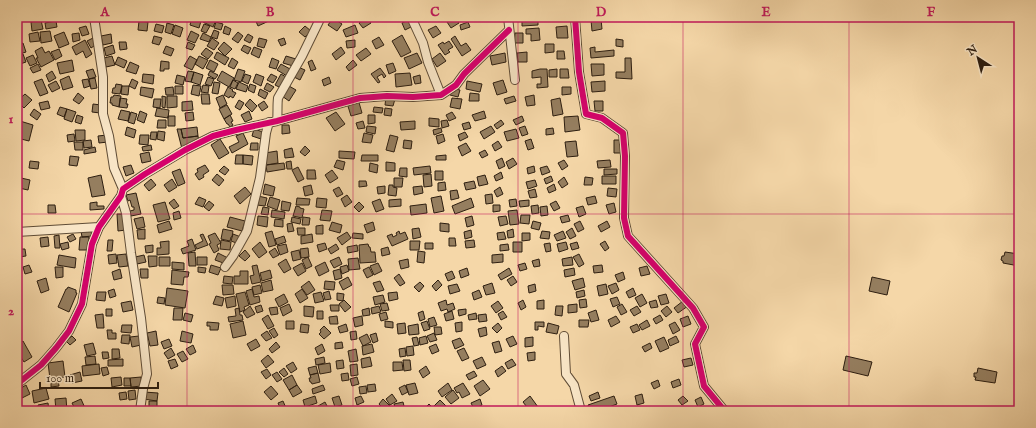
<svg xmlns="http://www.w3.org/2000/svg" width="1036" height="428" font-family="'IM FELL English',serif">
  <rect width="100%" height="100%" fill="#f5d7a8"/>
  <filter id="stains"><feTurbulence type="fractalNoise" baseFrequency=".005" numOctaves="4"/><feColorMatrix values="0 0 0 0 .2 0 0 0 0 .09 0 0 0 0 .02 0 0 0 .5 -.17"/></filter>
  <radialGradient id="worn" r=".72"><stop offset=".6" stop-color="#630" stop-opacity="0"/><stop offset="1" stop-color="#630" stop-opacity=".3"/></radialGradient>
  <path fill="#957e5f" stroke="#2d1e10" d="M192,17H197L196,19L201,21L199,28L190,25Z
    M205,17L211,19L212,17L217,18L213,27L203,22Z
    M254,17H269L271,20L258,26Z
    M367,17L371,23L363,28L359,23Z
    M456,17L459,23L451,28L447,22Z
    M531,17H538V25L522,26V20L531,19Z
    M333,18L342,24L337,31L328,25Z
    M601,19L602,29L592,31L591,20Z
    M41,20L43,29L32,31L31,22Z
    M408,20L411,27L405,30L402,23Z
    M56,21L57,27L46,29L45,23Z
    M139,21L148,22L147,31L138,30Z
    M216,22L223,24L221,30L214,28Z
    M468,22L470,27L461,30L460,25Z
    M167,23L174,25L171,34L165,32Z
    M156,24L164,26L162,33L154,31Z
    M204,24L210,26L206,33L201,31Z
    M175,25L183,28L180,37L172,34Z
    M355,25L358,33L346,37L343,30Z
    M86,26L89,34L82,36L79,28Z
    M225,26L231,29L229,35L223,33Z
    M305,26L311,31L305,37L299,32Z
    M436,26L441,33L433,38L428,30Z
    M567,26L568,38H557L556,27Z
    M539,28L540,40L531,41V34H526V29Z
    M214,30L219,32L217,39L211,37Z
    M50,31L52,41L41,43L40,32Z
    M191,31L199,35L195,43L187,40Z
    M38,32L40,41L30,42L29,34Z
    M64,32L69,44L59,48L54,36Z
    M238,32L243,36L238,43L232,39Z
    M79,33L80,40L73,42L72,34Z
    M203,33L211,37L209,42L200,39Z
    M515,33H523V43H514Z
    M111,34L112,43L103,45L101,36Z
    M248,34L253,37L250,43L244,40Z
    M402,35L411,52L401,57L392,41Z
    M154,36L162,38L159,45L152,43Z
    M455,36L461,46L466,43L471,50L462,56L451,39Z
    M379,37L384,45L376,49L372,41Z
    M93,38L97,44L91,48L87,41Z
    M212,38L219,43L214,50L207,46Z
    M259,38L267,40L264,48L257,46Z
    M284,38L286,44L281,46L278,40Z
    M616,39L623,40V47L616,46Z
    M85,40L92,54L86,58L83,51L76,55L72,47Z
    M355,40V47L347,48L346,41Z
    M449,41L453,47L448,50L450,52L445,55L438,45L443,42L444,44Z
    M119,42H126L127,49L120,50Z
    M188,42L195,45L192,50L186,48Z
    M224,42L232,49L225,56L218,49Z
    M23,43L26,52L17,55V45Z
    M545,44H554V52L545,53Z
    M113,45L115,53L106,56L104,48Z
    M244,45L251,48L248,54L241,50Z
    M166,46L174,49L171,56L163,53Z
    M42,47L45,53L49,51L54,60L41,67L36,58H38L35,51Z
    M254,47L262,50L259,58L251,54Z
    M341,47L345,53L336,60L332,54Z
    M595,47V52L614,50V56L591,58L590,48Z
    M206,48L213,53L208,59L201,54Z
    M366,48L371,54L361,61L356,55Z
    M59,49L62,56L55,60L51,52Z
    M557,51H564L565,59H557Z
    M217,52L229,58L225,65L214,58Z
    M527,52V62H518L517,53Z
    M417,53L422,63L409,69L404,58Z
    M440,53L446,61L437,67L432,59Z
    M505,53L506,62L492,65L490,56Z
    M23,54L26,62L17,65V56Z
    M33,55L37,63L30,66L26,58Z
    M112,56L115,65L106,67L104,58Z
    M190,56L197,60L192,70L184,66Z
    M199,56L208,60L203,69L195,64Z
    M286,56L296,59L293,66L283,63Z
    M118,57L127,61L124,68L115,64Z
    M232,58L238,62L234,69L228,66Z
    M272,58L279,61L276,69L269,67Z
    M625,58H631L632,79L616,78V72H625Z
    M72,60L74,71L60,74L57,63Z
    M210,60L218,64L214,72L206,68Z
    M312,60L316,69L311,71L308,62Z
    M353,60L357,65L349,71L346,67Z
    M161,61L169,62V69H164V71H160Z
    M130,62L139,66L136,74L126,71Z
    M393,63L396,71L389,74L386,65Z
    M38,64L41,70L33,73L30,68Z
    M281,64L290,69L287,76L277,70Z
    M591,64H604V75L592,76Z
    M298,67L305,70L300,80L294,77Z
    M380,68L386,76L384,78L382,74L377,77L380,82L378,83L371,74Z
    M93,69L96,77L89,79L86,71Z
    M238,69L245,71L241,82L234,80Z
    M540,69H547L548,87L537,88V84H541V77L532,78V71Z
    M557,69V77H549V70Z
    M560,69H568L569,78H560Z
    M52,71L56,78L49,82L46,75Z
    M188,71L194,72L191,82L185,81Z
    M210,71L218,75L215,79L208,75Z
    M222,71L234,78L229,87L217,80Z
    M194,72L203,75L200,85L191,82Z
    M410,73L412,85L396,87L395,74Z
    M143,74L154,75L153,84L142,82Z
    M245,74L251,76L248,84L242,81Z
    M256,74L264,77L261,86L253,82Z
    M271,74L277,77L273,83L267,80Z
    M281,74L286,77L281,88L275,85Z
    M177,75L185,77L183,85L175,83Z
    M420,75L421,83L415,84L413,77Z
    M69,76L73,87L63,90L60,80Z
    M208,77L214,79L211,86L205,84Z
    M329,77L331,83L324,86L322,80Z
    M95,78L97,88L91,89L89,79Z
    M42,79L48,93L40,96L34,82Z
    M88,79L90,86L84,88L82,80Z
    M132,79L138,82L135,89L129,86Z
    M233,80L238,83L235,89L230,87Z
    M503,80L507,92L497,95L493,83Z
    M56,81L60,88L52,92L48,85Z
    M467,81L482,84L480,92L466,89Z
    M605,81V91L592,92L591,82Z
    M214,82L220,83L218,94L212,93Z
    M239,82L248,86L246,92L236,89Z
    M267,83L274,87L270,92L264,89Z
    M116,84L122,85L120,94L112,93L113,88H115Z
    M250,84L256,86L254,93L248,90Z
    M193,85L201,86L199,96L191,94Z
    M203,85L209,86L208,93L201,92Z
    M122,86H129L128,95L121,94Z
    M175,86H183V94H175Z
    M289,86L296,90L289,101L282,96Z
    M141,87L154,89L152,98L140,95Z
    M173,87L174,95H166L165,88Z
    M228,87L233,90L232,91L236,93L233,98L230,96L229,98L224,95Z
    M562,87H571V94L562,95Z
    M452,88L460,90L458,97L450,95Z
    M260,89L268,93L265,99L258,95Z
    M78,93L84,98L79,104L73,100Z
    M470,93L479,94V101H469Z
    M25,94L32,100L24,108L17,101Z
    M201,94H209L210,104H202Z
    M114,95L121,96L119,107L112,105V103H110L111,97H113Z
    M223,95L227,104L220,108L216,98Z
    M534,95L535,105L527,106L525,97Z
    M162,96L166,97L165,108L162,107Z
    M167,96H177V107L167,108Z
    M514,96L516,101L506,104L504,99Z
    M386,97L395,99L393,106L385,105Z
    M120,98L127,99L126,104H128L127,108L119,107Z
    M452,98L462,99L460,109L450,107Z
    M560,98L563,114L553,116L551,100Z
    M154,99H161L160,108L153,107Z
    M250,99L257,106L252,112L245,105Z
    M358,99L362,113L351,116L347,103Z
    M239,100L244,103L240,110L235,107Z
    M48,101L50,108L41,110L39,103Z
    M192,101L193,110L182,111V102Z
    M264,101L268,107L262,111L258,105Z
    M594,101H603V111H595Z
    M93,104L101,105L100,113L92,112Z
    M227,105L232,114L224,119L219,109Z
    M60,107L67,109L64,117L57,114Z
    M374,107L383,108L382,113L373,112Z
    M157,108L169,110L168,118L155,116Z
    M385,108L392,109L391,116L384,115Z
    M34,109L41,114L37,120L30,115Z
    M67,109L76,112L72,122L64,119Z
    M121,110L130,112L128,121L118,119Z
    M140,111L147,114L144,123L137,120Z
    M249,111L252,119L245,122L241,115Z
    M484,111L486,118L475,121L472,115Z
    M131,112L137,114L134,124L128,122Z
    M193,112L194,120L186,121L185,113Z
    M336,112L345,124L335,131L326,118Z
    M452,112L456,118L449,121L446,115Z
    M77,115L83,117L81,124L75,122Z
    M230,115L233,121L231,122L233,125L230,127L228,124H227L224,119Z
    M368,115H375V123L368,124Z
    M168,116H175V126H168Z
    M522,116L524,121L516,125L513,120Z
    M578,116L580,130L565,132L564,117Z
    M429,118L439,119V127L429,126Z
    M158,120H166V128H157Z
    M447,120L449,126L442,128L441,121Z
    M501,120L504,124L497,129L494,125Z
    M20,121L33,125L29,141L17,138V132Z
    M363,121L365,128L358,129L356,123Z
    M415,121V129L401,130L400,122Z
    M469,122L471,128L464,130L462,124Z
    M282,125H289L290,133L282,134Z
    M367,126L376,127L375,134L366,132Z
    M491,126L495,132L484,139L480,132Z
    M525,126L528,134L522,136L519,128Z
    M127,127L136,130L134,138L125,135Z
    M197,127L198,136L183,138L181,129Z
    M441,128L442,132L434,135L433,130Z
    M553,128L554,134L546,135V129Z
    M177,129H181L183,138L198,136L199,142L182,149Z
    M254,129L263,132L261,139L252,136Z
    M516,129L519,138L507,141L504,132Z
    M75,130H85V140L76,141Z
    M158,131L165,132L164,141L157,139Z
    M151,132H157L156,140L150,139Z
    M465,132L468,137L460,141L458,135Z
    M243,133L248,144L232,153L229,147L239,142L236,136Z
    M364,133L373,135L371,143L362,142Z
    M74,134L75,141L68,142L67,135Z
    M443,134L445,141L438,144L436,136Z
    M107,135L108,142L99,143L98,136Z
    M140,135H149L148,145L139,144Z
    M390,135L398,137L394,152L386,150Z
    M220,139L229,153L219,159L211,145Z
    M531,139L534,148L528,150L525,141Z
    M91,140L92,147L84,148L83,141Z
    M404,140L412,141L411,149L403,148Z
    M614,140H621L622,153H614Z
    M498,141L502,147L495,151L492,145Z
    M576,141L578,156L567,157L565,142Z
    M74,142H83V150H75Z
    M251,143H258V150H250Z
    M466,143L471,151L462,156L458,147Z
    M151,145L152,150L143,151L142,147Z
    M305,146L310,151L305,156L300,152Z
    M95,147L96,152L84,154V150Z
    M292,148L294,157L285,158L284,150Z
    M485,150L488,155L482,158L479,153Z
    M277,151L278,163L266,165L265,153Z
    M339,151L355,152L354,159L339,158Z
    M149,152L151,161L142,163L140,154Z
    M236,155H243V164H235Z
    M243,155L253,156L252,165L243,164Z
    M362,155H378V161H361Z
    M446,155V160H436V156Z
    M70,156L79,157L77,166L69,165Z
    M502,158L505,166L499,169L496,161Z
    M513,158L517,164L509,169L506,162Z
    M337,160L345,162L343,170L334,167Z
    M564,160L568,166L562,170L558,163Z
    M610,160L611,167L598,168L597,161Z
    M30,161L39,162L38,169L29,168Z
    M291,161L292,169H287L286,162Z
    M386,162L395,163V171H386Z
    M284,163L285,169L267,172L266,165Z
    M370,163L378,165L377,173L369,171Z
    M131,165L134,173L126,176L123,167Z
    M205,165L209,171L203,175L204,177L199,180L195,174L198,172L197,169Z
    M224,166L229,170L225,175L219,171Z
    M430,166L431,173L414,175L413,168Z
    M534,166L535,172L528,174L527,168Z
    M547,166L550,172L542,175L540,168Z
    M298,167L304,179L298,182L292,170Z
    M400,168H407V177L399,176Z
    M180,169L185,183L178,186L172,172Z
    M604,169H617V174L604,175Z
    M307,170H315L316,179H307Z
    M332,170L338,178L330,183L325,175Z
    M435,171H443V180H435Z
    M501,172L503,178L496,181L494,176Z
    M217,174L224,180L219,186L212,180Z
    M431,174L432,186L424,187L423,175Z
    M101,175L105,195L92,197L88,178Z
    M485,175L488,184L479,186L477,177Z
    M551,176L553,181L546,184L544,179Z
    M602,176H616V184H602Z
    M564,177L568,184L562,188L558,182Z
    M585,177L593,178L592,185H584Z
    M21,178L30,180L28,190L19,188Z
    M394,178H403L402,187H394Z
    M151,179L156,185L149,191L144,185Z
    M172,179L177,187L169,192L164,185Z
    M535,180L537,186L528,189L526,182Z
    M359,181H366L367,186L359,187Z
    M474,181L476,188L466,190L464,183Z
    M445,182L446,190L438,191V183Z
    M265,184L275,187L273,196L263,194Z
    M554,184L556,190L549,193L547,188Z
    M311,185L313,194L305,196L303,187Z
    M389,185H393V187L397,188L396,196L388,195Z
    M385,186V193L378,194L377,187Z
    M422,186L423,193L414,195L413,187Z
    M245,187L251,194L240,204L234,196Z
    M339,187L343,194L337,197L333,190Z
    M500,187L503,194L497,197L494,191Z
    M608,188L617,189L616,197L607,196Z
    M535,189L537,197L530,198L528,191Z
    M457,190L459,198L451,200L450,191Z
    M136,193L141,214L131,216L130,211L134,210V207H132L130,200L128,201L126,195Z
    M492,194L493,203L486,204L485,195Z
    M347,195L352,202L345,207L341,199Z
    M258,196L267,198L265,206L257,205Z
    M441,196L444,211L434,213L431,198Z
    M595,196L597,203L588,205L586,198Z
    M199,197L206,200L203,207L195,204Z
    M270,197L280,200L277,210L267,206Z
    M297,198L310,199L309,205H296Z
    M317,198L327,199L326,208L316,207Z
    M471,198L474,207L455,214L452,206Z
    M174,199L179,206L174,209L169,203Z
    M380,199L384,209L376,212L372,202Z
    M401,199V206L389,207V200Z
    M516,199L517,206L510,207L509,200Z
    M529,200V206L520,207L519,201Z
    M209,201L214,205L209,211L204,207Z
    M282,201L291,203L289,211L281,210Z
    M556,201L560,208L554,211L550,204Z
    M97,202V206H104V209L90,210V203Z
    M165,202L170,219L158,222L153,205Z
    M359,202L364,207L359,212L354,207Z
    M614,203L616,212L609,214L606,205Z
    M426,204L427,213L411,215L410,206Z
    M48,205H55L56,213H48Z
    M493,205H500V211L493,212Z
    M538,205L539,213L532,214L531,206Z
    M296,206L300,207V208L304,209L302,218L293,216Z
    M547,206L548,215L541,216L540,207Z
    M583,206L586,214L579,217L576,208Z
    M263,207L269,208L268,215L261,214Z
    M272,210L285,212L284,219L271,217Z
    M322,210L332,211L330,221L320,220Z
    M517,210L519,224L510,225L508,211Z
    M179,211L181,218L174,220L173,213Z
    M117,214H125L126,230L118,231Z
    M521,215H530L529,224L520,223Z
    M568,215L570,221L562,223L560,217Z
    M258,216L268,217L267,227L257,225Z
    M472,216L474,225L467,227L465,218Z
    M506,216L508,224L500,226L498,217Z
    M143,217L145,227L137,229L134,219Z
    M230,217L245,221L242,231L227,227Z
    M292,217L301,219L300,224L291,222Z
    M303,217L310,218L309,225H302Z
    M275,219L283,220V227L274,226Z
    M169,221L172,229L159,233L157,225Z
    M533,221L541,223L539,230L531,228Z
    M580,221L584,229L578,232L574,224Z
    M607,221L610,227L601,232L598,226Z
    M332,222L342,225L340,233L329,230Z
    M373,222L375,230L367,233L364,225Z
    M292,223L294,231L288,232L287,224Z
    M440,223L449,224V232L440,231Z
    M323,225V234H316V226Z
    M297,228H305V235H298Z
    M419,228L421,237L413,239L412,229Z
    M572,228L576,236L570,239L566,232Z
    M145,229V239H138L137,230Z
    M223,229L233,231L232,237H231L230,241L221,239Z
    M513,229L514,237L508,238L507,231Z
    M91,230L92,236L82,237L81,231Z
    M471,230L472,237L465,239L464,232Z
    M272,231L276,245L269,247L265,233Z
    M399,231L400,234L405,232L408,239L392,246L387,236L392,234L393,237L397,235L396,233Z
    M542,231L550,232L549,239L540,238Z
    M563,231L566,238L557,241L554,235Z
    M347,232L351,238L342,245L337,238Z
    M504,232L506,239L498,240L497,233Z
    M215,233L221,243L217,245L219,250L214,253L209,244L211,243L208,236Z
    M353,233L363,234V239L352,238Z
    M522,233H530V240L522,241Z
    M73,234L76,239L70,242L67,237Z
    M203,234L208,245L197,249L195,245L203,241L200,235Z
    M233,234L241,237L239,244L231,241Z
    M312,234L313,242L301,244V236Z
    M59,235L60,248H55L54,236Z
    M284,236L286,242L277,245L275,239Z
    M48,237L49,246L41,247L40,238Z
    M80,237H89L88,250H79Z
    M449,238H455L456,246H449Z
    M192,239L196,250L183,254L181,249L189,246L187,241Z
    M108,240H113L112,251H107Z
    M221,240L231,242L230,250L220,249Z
    M474,240L475,247L466,248L465,241Z
    M169,241V254L157,255V248H161L160,242Z
    M410,241H420L419,250H410Z
    M605,241L609,248L605,251L600,244Z
    M68,242L69,248L62,250L60,244Z
    M260,242L267,252L259,258L252,249Z
    M513,242H522V252H513Z
    M566,242L568,249L559,252L557,244Z
    M577,242L579,248L572,250L570,244Z
    M325,243L327,249L319,252L317,245Z
    M425,243H433V249H425Z
    M550,243L551,251L546,252L544,244Z
    M286,244L288,252L280,255L277,246Z
    M336,244L339,249L331,254L328,249Z
    M368,244L369,247H370L371,252H375L376,262L360,263L359,245Z
    M508,244L509,250L500,251V245Z
    M153,245V252L146,253L145,246Z
    M357,245L358,251L348,253L347,247Z
    M388,247L390,254L382,256L381,249Z
    M275,248L279,255L273,258L269,252Z
    M308,248L309,257L301,258L300,249Z
    M18,249H25L26,256L19,257Z
    M245,250L250,256L245,261L239,256Z
    M299,250L301,259L293,261L291,252Z
    M418,251L425,252L424,263L417,262Z
    M195,252L196,266H189L188,253Z
    M1005,252L1019,254V266L1003,263V261L1001,260L1002,256H1004Z
    M218,253L228,258L226,264L215,260Z
    M116,254L117,263L109,264L108,255Z
    M126,254L128,266L119,267L117,255Z
    M503,254V262L492,263V255Z
    M579,254L584,264L579,267L573,257Z
    M59,255L76,258L75,268L57,265Z
    M144,255L146,262L137,264L135,257Z
    M148,256H157V266L149,267Z
    M159,257H170V266H159Z
    M197,257H207V265H197Z
    M308,257L312,266L306,269L302,260Z
    M339,257L342,264L334,268L330,261Z
    M572,257L573,265L563,266L562,259Z
    M358,258L360,269L349,270L348,259Z
    M286,259L291,269L284,273L278,264Z
    M408,259L409,267L401,269L399,261Z
    M539,259L540,266L534,267L532,261Z
    M172,262L184,263V270L172,269Z
    M325,262L329,271L319,276L315,267Z
    M302,263L306,271L298,276L293,268Z
    M378,263L382,271L374,275L370,266Z
    M525,263L527,269L520,271L518,265Z
    M29,265L32,272L25,274L23,267Z
    M211,265L221,268L218,275L209,272Z
    M257,265L261,282L252,284L250,276L254,275L252,266Z
    M347,265L349,271L342,274L340,267Z
    M602,265L603,272L594,273L593,266Z
    M647,266L650,274L641,276L639,268Z
    M55,267H63V277L56,278Z
    M198,267L206,268L205,273L198,272Z
    M369,267L373,275L367,278L363,270Z
    M467,268L469,275L461,278L459,271Z
    M509,268L512,274L501,280L498,275Z
    M574,268L575,275L565,277L564,270Z
    M120,269L122,278L114,280L112,272Z
    M140,269H148V278H141Z
    M340,269L342,278L335,280L333,271Z
    M172,270L189,272L188,277H184L183,285L171,284Z
    M270,270L272,278L262,281L260,273Z
    M240,271H248V284H234V276H240Z
    M452,271L455,278L448,281L445,274Z
    M623,272L625,279L618,282L615,275Z
    M399,274L405,283L400,286L394,278Z
    M224,276L233,277L232,284L223,283Z
    M513,276L517,282L511,286L507,280Z
    M348,277L352,285L343,290L339,282Z
    M872,277L890,281L887,295L869,291Z
    M46,278L49,290L41,293L37,281Z
    M583,278L585,287L575,290L572,281Z
    M271,280L273,290L263,292L261,283Z
    M438,280L442,285L436,291L432,286Z
    M309,281L315,290L307,295L301,287Z
    M325,281L335,282L334,290L324,289Z
    M380,281L384,290L377,292L373,283Z
    M420,282L424,286L419,292L414,287Z
    M492,283L495,293L486,295L483,286Z
    M616,283L619,290L612,294L608,286Z
    M457,284L460,291L450,294L448,286Z
    M535,284L536,291L529,293L528,286Z
    M606,284L608,294L599,296L597,286Z
    M222,285H233L234,294L223,295Z
    M260,285L262,293L254,295L252,287Z
    M68,287L76,290V293H77L69,312L58,307L66,289H67Z
    M167,288L188,291L185,308L165,305Z
    M633,288L636,295L629,298L626,292Z
    M114,289L116,296L110,298L108,291Z
    M252,289L254,297L259,296L260,302L250,305L246,291Z
    M302,289L308,298L300,303L295,294Z
    M479,290L482,297L474,300L472,293Z
    M584,290L585,296L577,298L576,292Z
    M329,291L331,299L325,300L323,293Z
    M97,292H106L105,301L96,300Z
    M245,292L249,305L244,307L245,310L240,312L236,294Z
    M321,292L324,301L315,303L313,294Z
    M397,292L398,299L389,301L388,293Z
    M337,293L344,294L343,301L337,300Z
    M284,294L288,302L279,307L275,299Z
    M642,294L647,303L640,307L635,298Z
    M666,294L669,303L661,305L658,296Z
    M383,295L385,302L375,305L373,297Z
    M216,296L224,298L222,306L213,304Z
    M235,296L236,306L227,308L225,298Z
    M158,297L165,298L164,304L157,303Z
    M617,297L620,304L613,307L610,299Z
    M586,299L587,307L580,308L579,300Z
    M344,300L351,307L345,312L339,304Z
    M446,300L447,305L453,303L455,309L448,312L447,309L441,311L438,303Z
    M523,300L526,307L521,310L518,303Z
    M544,300V309H537V301Z
    M656,300L658,307L651,308L649,302Z
    M131,301L133,310L123,312L121,303Z
    M498,301L503,308L496,313L491,306Z
    M683,301L688,306L678,313L674,308Z
    M387,303L389,310L382,311L380,304Z
    M289,304L292,311L283,316L280,308Z
    M577,304V312L568,313V305Z
    M622,304L627,312L621,315L617,307Z
    M261,305L263,311L257,313L255,307Z
    M330,305H339V311H331Z
    M250,306L255,314L247,318L243,312Z
    M304,306L314,307L313,317L304,316Z
    M379,306L381,312L372,314L371,308Z
    M556,306H563L562,316L555,315Z
    M637,306L641,312L634,316L630,310Z
    M667,306L672,312L666,317L661,311Z
    M277,307L278,314L271,315L269,308Z
    M174,308H183L182,320H173Z
    M239,308L240,315H242L243,320L229,322L228,317L236,316L235,309Z
    M369,308L370,315L363,316L362,310Z
    M106,309H112V316H106Z
    M466,309V314L459,316L458,310Z
    M596,310L599,320L591,322L588,313Z
    M317,311H323V319H317Z
    M423,311L425,319L420,321L418,313Z
    M452,311L454,319L446,321L444,314Z
    M503,311L507,317L501,320L498,314Z
    M386,312L388,319L381,321L379,314Z
    M185,313L193,315L191,322L183,320Z
    M476,313L477,319L469,320L468,315Z
    M103,314L104,328H97L95,315Z
    M486,314L487,321L479,322L478,315Z
    M268,315L274,326L268,329L262,319Z
    M660,315L663,320L656,324L653,319Z
    M337,316L338,324H330L329,317Z
    M362,316L363,325L355,327L353,318Z
    M616,316L620,322L611,327L608,320Z
    M688,316L691,324L683,327L680,319Z
    M434,317L437,325L430,327L428,319Z
    M579,320H589L588,327H579Z
    M647,320L650,326L642,330L639,325Z
    M243,321L246,335L233,338L230,324Z
    M286,321H294V329H286Z
    M385,321L393,322V328L385,327Z
    M427,321L430,329L424,331L421,323Z
    M207,322L219,323L218,330H210V326H207Z
    M462,322V331L456,332L455,323Z
    M535,322H544V327L538,326V330H535Z
    M675,322L680,330L673,334L669,325Z
    M405,323L406,333L398,334L397,324Z
    M498,323L502,328L497,333L492,328Z
    M548,323L559,326L557,334L546,332Z
    M301,324L309,325L308,333L300,332Z
    M346,324L348,331L340,333L338,327Z
    M418,324L419,334L409,335L408,326Z
    M637,324L640,330L633,333L630,327Z
    M122,325H132L131,333L121,332Z
    M324,326L331,333L324,339L319,334L321,332L320,330Z
    M434,327H441L442,334L435,335Z
    M486,327L487,335L480,337L478,329Z
    M274,328L278,335L274,338L269,331Z
    M107,330H112V333H116V339H108Z
    M156,331L158,345L150,346L147,333Z
    M182,331L193,334L191,343L180,341Z
    M267,331L272,338L266,341L261,335Z
    M356,331L357,339L351,340L350,332Z
    M376,333L378,341L373,343L370,335Z
    M434,333L437,340L430,342L427,336Z
    M367,334L371,342L363,346L359,338Z
    M122,335H130L129,344L121,343Z
    M72,336L76,340L70,345L66,341Z
    M139,336L141,345L132,347L130,337Z
    M426,336L428,343L420,345L419,338Z
    M513,336L517,344L510,347L506,339Z
    M676,336L679,342L670,346L668,340Z
    M417,337L419,345L414,346L412,338Z
    M533,337V346L525,347V338Z
    M664,337L669,348L660,352L655,341Z
    M460,338L464,345L455,349L452,341Z
    M169,339L172,346L164,349L161,342Z
    M256,339L260,346L251,351L247,344Z
    M23,341L32,357L24,362L17,351V345Z
    M499,341L502,351L495,353L492,343Z
    M276,342L280,347L272,353L269,349Z
    M342,342L343,348L335,349V343Z
    M93,343L96,354L87,356L84,345Z
    M650,343L652,348L645,352L642,347Z
    M322,344L325,351L318,355L315,348Z
    M372,344L374,352L363,355L362,346Z
    M436,344L439,351L432,354L429,347Z
    M193,345L196,352L190,355L186,349Z
    M413,346L414,355L407,356L406,347Z
    M171,348L175,355L168,359L164,353Z
    M405,348L406,356L400,357L399,349Z
    M464,348L469,358L462,361L457,351Z
    M112,349H119L120,358L112,359Z
    M356,349L358,361L350,362L348,351Z
    M183,351L188,359L182,362L177,354Z
    M102,352H108L109,358L103,359Z
    M535,352V360L528,361L527,353Z
    M268,355L274,362L266,368L261,361Z
    M95,356L96,364L86,365L85,357Z
    M846,356L872,362L868,376L843,370Z
    M324,357L325,363L316,365L315,359Z
    M370,357L372,366L362,368L361,359Z
    M482,357L486,365L477,369L473,361Z
    M691,358L693,365L684,367L682,360Z
    M123,359V366H108V360Z
    M175,359L178,366L171,369L168,361Z
    M512,359L516,365L508,369L505,363Z
    M343,360L344,368L337,369L336,361Z
    M403,360H410L411,370L404,371Z
    M63,361L65,377L50,379L48,363Z
    M293,362L297,369L291,373L286,366Z
    M393,362H402L403,370L393,371Z
    M330,363L331,372L320,374L318,365Z
    M99,364L100,374L83,376L82,366Z
    M357,364L358,375L351,376L350,365Z
    M316,366L318,373L310,375L308,368Z
    M426,366L430,373L423,378L419,371Z
    M502,366L506,371L498,377L495,371Z
    M107,367L109,374L103,376L101,368Z
    M284,368L288,374L284,377L279,372Z
    M978,368L997,372L995,383L975,380L976,377H974V373H977Z
    M267,369L271,375L266,379L261,372Z
    M474,371L477,376L469,380L466,375Z
    M80,372L82,381L72,383L70,375Z
    M277,372L282,379L277,382L272,375Z
    M318,373L320,382L312,384L311,382H310L309,378H311L310,375Z
    M348,373L349,380L342,381L341,374Z
    M292,375L297,385L289,390L283,380Z
    M121,377L122,385L112,387L111,378Z
    M141,377L142,386L131,387L130,378Z
    M357,377L359,384L352,386L350,379Z
    M124,378H130L131,386H124Z
    M58,379L59,386L51,387V380Z
    M679,379L681,385L673,388L671,382Z
    M483,380L490,389L480,396L474,386Z
    M658,380L660,386L654,389L651,383Z
    M415,383L418,393L409,395L406,385Z
    M448,383L452,390L442,397L438,391Z
    M463,383L470,394L462,398L459,392L457,393L454,388Z
    M375,384L376,391L368,392L367,385Z
    M26,385L30,394L22,398L18,390Z
    M297,385L302,392L293,397L289,390Z
    M323,385L325,390L313,394L312,389Z
    M405,385L408,392L402,395L399,388Z
    M271,386L278,394L271,400L264,392Z
    M366,386L367,393L360,394L359,387Z
    M46,388L49,399L34,403L32,391Z
    M135,390L136,399L129,400L128,391Z
    M453,390L459,398L451,404L445,397Z
    M126,392L127,399L120,400L119,393Z
    M144,392L158,393L157,401L143,399Z
    M598,392L600,398L591,401L589,396Z
    M392,394L397,401L390,405L386,399Z
    M642,394L644,403L637,405L635,396Z
    M315,396L317,403L305,407L303,400Z
    M339,396L342,405L335,407L332,398Z
    M361,396L364,402L357,405L355,398Z
    M530,396L538,407L533,411H530L523,402Z
    M614,396L617,404L598,411H590L588,405Z
    M683,396L688,401L682,405L678,400Z
    M701,397L704,404L698,407L695,400Z
    M66,398L67,411H56L55,399Z
    M81,399L85,408L79,411H76L72,403Z
    M383,399L390,406L385,411L379,404Z
    M480,399L482,405L474,409L471,403Z
    M440,400L448,408L445,411H439L434,406Z
    M149,401H157V409H149Z
    M283,401L286,408L281,410L278,403Z
    M325,402L329,410L320,411L318,406Z
    M403,402L405,410L396,411L394,404Z
    M48,403L49,411H39L38,405Z
    M429,404L435,410L434,411H426L424,409Z"/>
  <g fill="none" stroke-linecap="round" stroke-linejoin="round">
    <g stroke="#5f4c36" stroke-width="10">
      <path id="minor" d="M94,17L103,77V114L109,136L114,168L123,189
        M411,17L423,43L428,62L441,95
        M508,17L515,80
        M575,17L579,72L586,114L602,118L623,133L625,156L624,218L628,236L693,308L704,327L695,344L704,386L723,409L724,411
        M277,121C278,113 277,106 278,98L302,56L321,17
        M121,196L126,213L131,253L141,318L147,374L143,389L140,411
        M17,232L99,227
        M225,267L233,256L247,231L260,178L266,133L269,122
        M564,336L566,374L574,385L581,411
        M17,384L41,365L56,348L69,331L82,304L92,244L99,227L121,196L123,189L145,174L185,150L213,136L236,130L277,121L360,98L387,96L413,97L441,95L456,85L464,74L509,30"/>
    </g>
    <use href="#minor" stroke="#f8e5c6" stroke-width="8"/>
    <g stroke="#f8e5c6" stroke-width="8">
      <path id="cycleway" d="M575,17L579,72L586,114L602,118L623,133L625,156L624,218L628,236L693,308L704,327L695,344L704,386L723,409L724,411
        M17,384L41,365L56,348L69,331L82,304L92,244L99,227L121,196L123,189L145,174L185,150L213,136L236,130L277,121L360,98L387,96L413,97L441,95L456,85L464,74L509,30"/>
    </g>
    <use href="#cycleway" stroke="#d6006c" stroke-width="6"/>
  </g>
  <path fill="none" stroke="#c2185b" stroke-width="1" stroke-opacity="0.55" d="M187,17V411M353,17V411M518,17V411M683,17V411M849,17V411M17,214H1019"/>
  <rect width="1036" height="428" fill="none" stroke="#f5d7a8" stroke-width="44"/>
  <g transform="translate(978 58) rotate(324)" stroke="#f8e5c6" stroke-width="3" paint-order="stroke">
  <path d="M0-3L7 15L0 10L-7 15Z" fill="#2d1e10"/>
  <text y="-6" font-size="11" font-weight="bold" text-anchor="middle" fill="#2d1e10">N</text>
  </g>
  <path d="M40 382v6h118v-6" fill="none" stroke="#2d1e10" stroke-width="2"/>
  <text x="46" y="382" font-size="12" fill="#2d1e10" stroke="#f8e5c6" stroke-width="3" paint-order="stroke">100 m</text>
  <rect x="22" y="22" width="992" height="384" fill="none" stroke="#c2185b" stroke-width="1.5"/>
  <g font-size="13" text-anchor="middle" font-weight="bold" fill="#c2185b">
    <text x="105" y="16">A</text>
    <text x="270" y="16">B</text>
    <text x="435" y="16">C</text>
    <text x="601" y="16">D</text>
    <text x="766" y="16">E</text>
    <text x="931" y="16">F</text>
    <text x="11" y="123">1</text>
    <text x="11" y="315">2</text>
  </g>
  <rect width="100%" height="100%" filter="url(#stains)"/>
  <rect width="100%" height="100%" fill="url(#worn)"/>
</svg>
